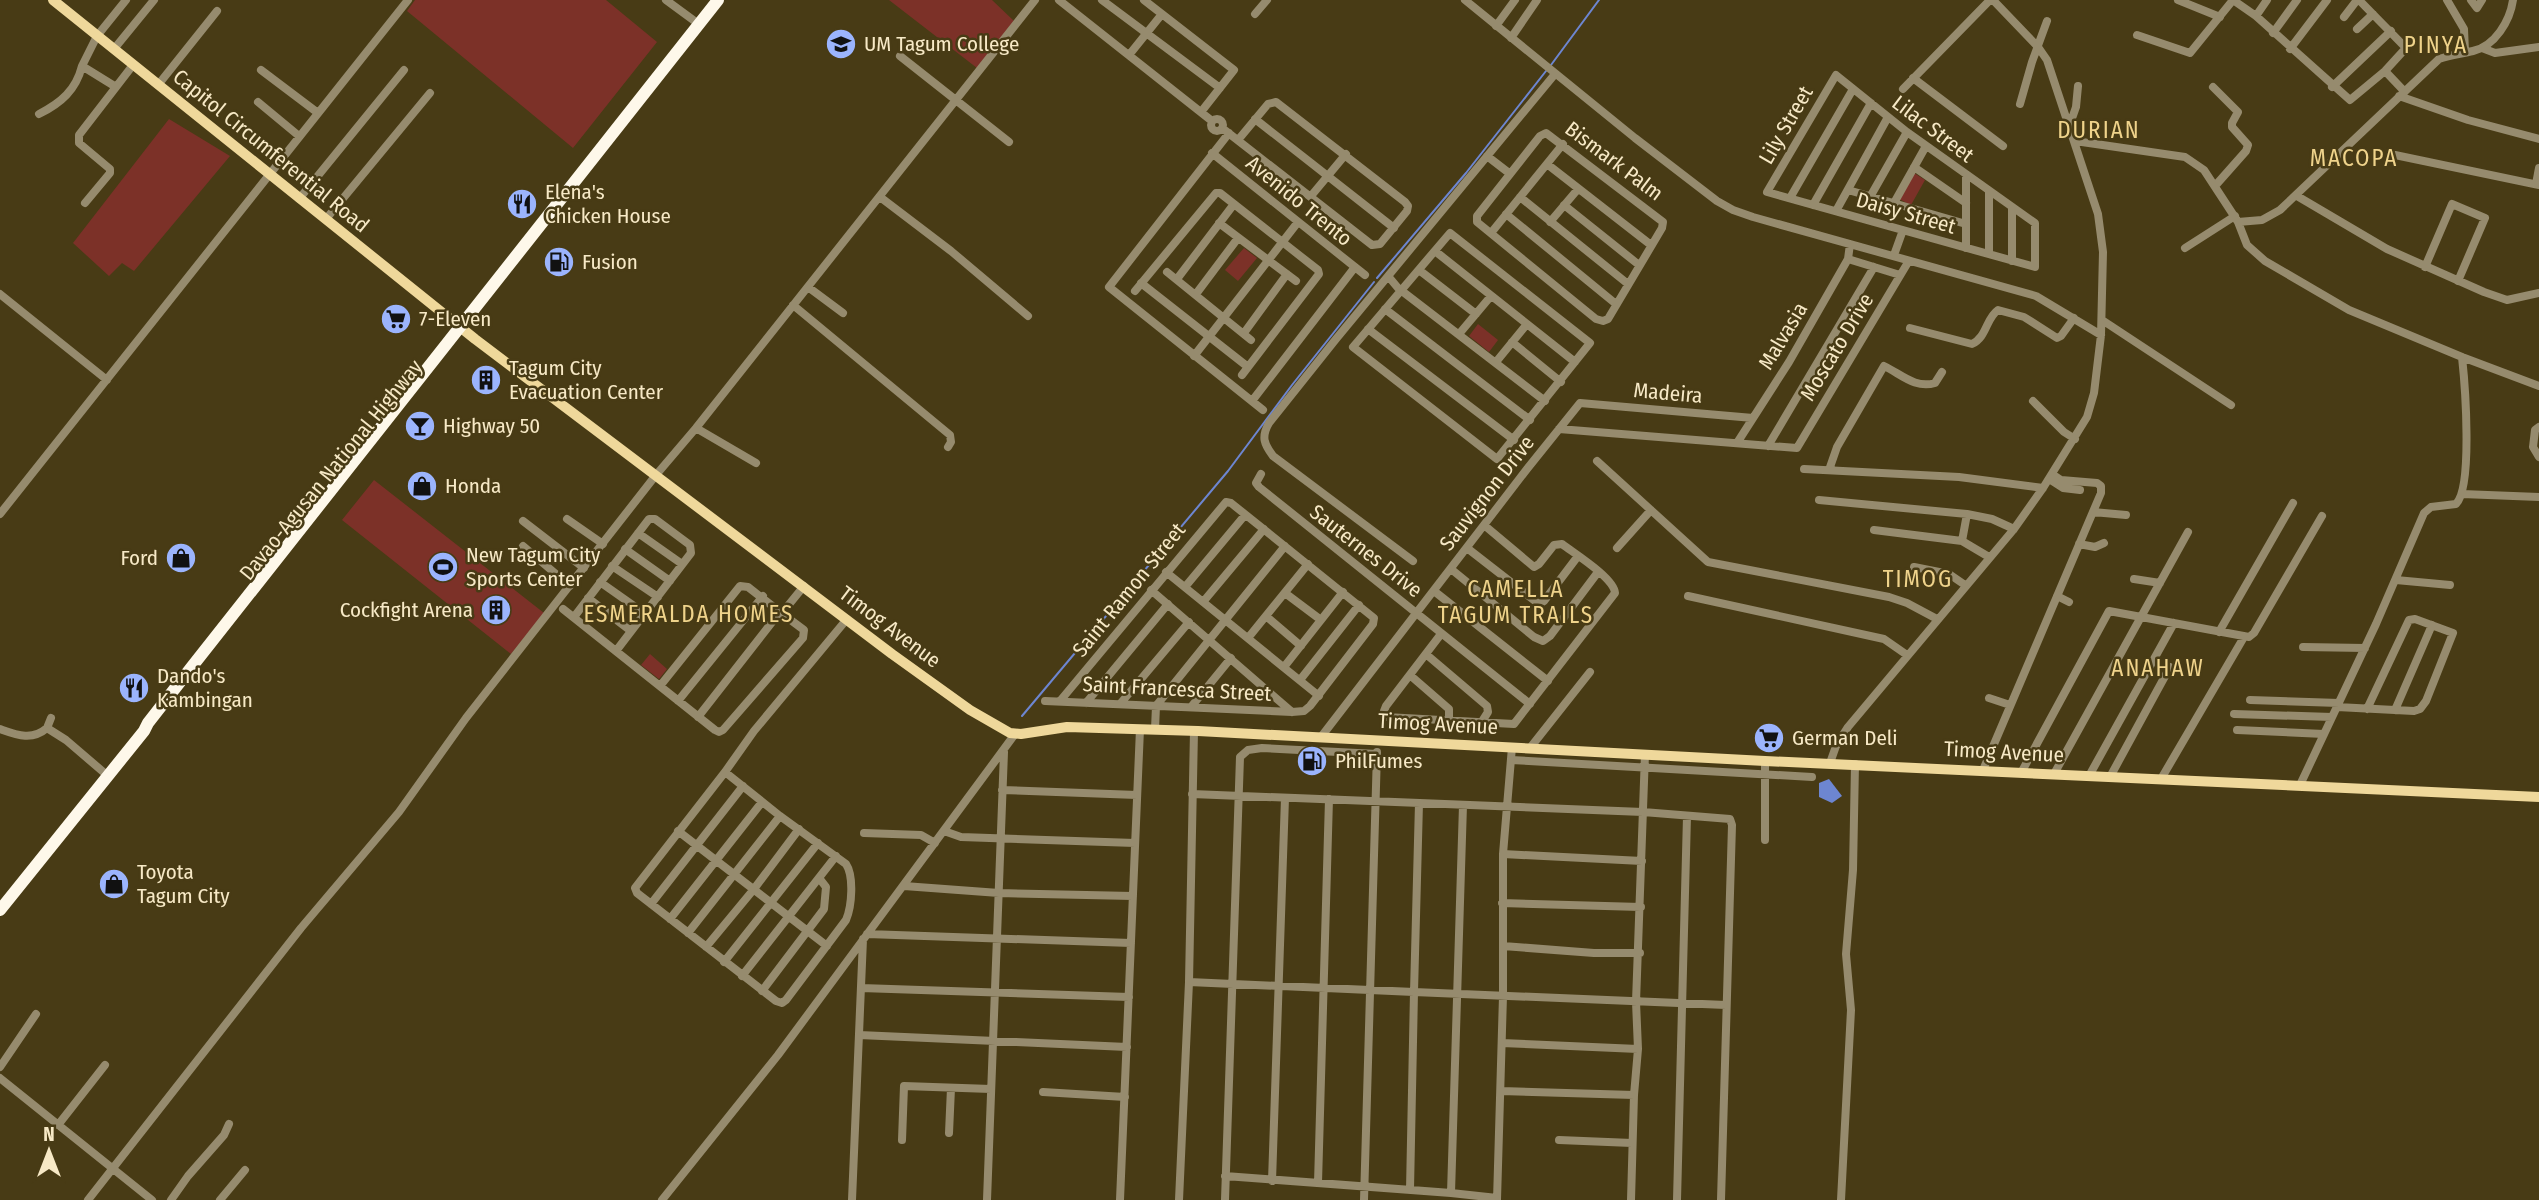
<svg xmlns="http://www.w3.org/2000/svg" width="2539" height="1200" font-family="'Fira Sans Condensed',sans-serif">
  <rect width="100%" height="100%" fill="#483b15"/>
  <path fill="#7c3128" d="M415,0H606L657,42L573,148L407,11Z
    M889,0H992L1014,21L977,68Z
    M169,119L230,156L134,271L122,263L109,276L73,243Z
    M1914,173L1925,180L1911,205L1899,199Z
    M1244,248L1257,258L1238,281L1225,270Z
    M1478,324L1498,340L1489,352L1469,336Z
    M374,480L544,613L511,654L342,520Z
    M650,654L667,669L659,679L641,665Z"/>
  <path fill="#6d86d1" d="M1829,779L1842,796L1832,803L1819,797V783Z"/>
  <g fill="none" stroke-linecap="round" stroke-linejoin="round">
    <path stroke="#6d86d1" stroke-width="2" d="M1551,65L1599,0
      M1377,278L1466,173L1546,71
      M1022,716L1228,471L1292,385L1374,282"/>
    <path stroke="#968b6e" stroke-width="8" d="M666,0L700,25
      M1059,0L1212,121
      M1102,0L1220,88
      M1144,0L1234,70L1201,112
      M1465,0L1635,138L1717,201L1733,210L1753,217L2036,296L2101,335
      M2178,0L2220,17
      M2233,0L2256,16L2350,100L2385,71L2406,48L2359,0
      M2447,0L2464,29L2465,52
      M2471,0L2477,8L2482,0
      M1255,14L1267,0
      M2256,16L2267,0
      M2344,17L2357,0
      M1496,26L1515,0
      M2357,29L2373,14
      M2273,33L2297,0
      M2137,35L2190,53L2233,0
      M1511,38L1537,0
      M2482,48L2495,53L2539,47
      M114,49L154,0
      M2290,49L2327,0
      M1129,55L1162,14
      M900,56L1009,142
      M82,66L97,36L126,0
      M261,70L318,113
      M2385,71L2404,91
      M1836,75L1907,132L2035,223V267L1767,192Z
      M1913,78L2003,146
      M158,85L217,11
      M2213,87L2238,112L2232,123V127L2248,145L2246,151L2215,186
      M2332,87L2391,31
      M1903,89L1990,0
      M2399,96L2468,120L2539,139
      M258,102L299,136
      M2020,104L2032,62L2047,21
      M39,114C61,103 76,90 82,66L116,87
      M1211 125a6 6 0 1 1 12 0a6 6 0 1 1-12 0Z
      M1255,119L1394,228
      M2070,124L2076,107L2078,86
      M1222,128L1372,245L1380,244L1407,211L1408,206L1405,202L1276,102L1268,104L1238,140
      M1229,133L1109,287L1263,410
      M1546,133L1663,222L1662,228L1608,319L1603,321L1596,319L1477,222V216L1540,136Z
      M2075,141L2185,157L2204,170L2238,222L2247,245L2265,261L2349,310L2462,357L2539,386
      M1212,153L1365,275
      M2395,155L2539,185
      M1487,156L1509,173
      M1547,164L1651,245
      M1914,167L1966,203
      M1966,175V248
      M2536,184L2539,168
      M1848,190L1966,224
      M1311,196L1346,154
      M2297,196L2387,249L2484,292L2507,300L2539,293
      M880,197L951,251L1028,316
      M1520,197L1628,284
      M1870,197L1907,132
      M1790,198L1853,89
      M299,199L404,70
      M85,203L110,173V169L79,143V135L133,65
      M1894,203L1926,146
      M1564,205L1639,265
      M1813,205L1871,103
      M1836,211L1888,117
      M1506,214L1616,304
      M326,219L430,93
      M1550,222L1578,189
      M2238,222L2262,220L2280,210L2439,59C2451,55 2461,54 2473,51C2495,46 2510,21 2513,0
      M1219,223L1296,281
      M1450,233L1590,343L1497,459L1353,347Z
      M1491,233L1563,144
      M2185,248L2235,216
      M1435,251L1575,362
      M1989,254V192
      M1894,255L1903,230
      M1848,259L1900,275
      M2012,261V207
      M2425,267L2452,204L2485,218L2458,281
      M1419,270L1476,314
      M1167,272L1251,340
      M1388,276L1398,288L1545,401
      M1177,279L1234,204
      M1141,283L1248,367
      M808,287L843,313
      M1135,291L1216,193H1220L1318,270L1319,274L1242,375
      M0,294L107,380
      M1196,294L1238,238
      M793,305L950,435L951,442L948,447
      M1385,309L1530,420
      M2102,320L2231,405
      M1910,328L1972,344C1987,337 1986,318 1998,310L2024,317L2057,338L2061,336L2074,318
      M1368,329L1514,440
      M1244,333L1287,274
      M1459,334L1491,296
      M1512,342L1561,382
      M1194,356L1298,222
      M1496,362L1527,324
      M1252,401L1355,267
      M2033,401L2064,432L2075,439
      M2539,427L2535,430L2533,447L2539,457
      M696,428L756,463
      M1559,429L1797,448L1907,264
      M1737,443L1789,362L1848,259L1850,244
      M1768,446L1874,267
      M1597,461L1708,562L1889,597L1907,603L1937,619
      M1804,469L1959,477L2043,488
      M1829,470L1837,447L1884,366C1901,374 1915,389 1935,383L1942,372
      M1261,474L1256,483L1259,487L1530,704
      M2049,479L2063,488L2080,490
      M2462,494L2539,497
      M1819,500L1967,514L1992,519L2014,529
      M2093,512L2126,515
      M0,514L408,0
      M567,519L603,544
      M523,521L584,568
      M1874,530L1962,541L1989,557
      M638,533L682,564
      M1962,541L1967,514
      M2079,544L2095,547L2104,543
      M523,546L570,586
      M1467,548L1539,604L1544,601L1578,556
      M1617,548L1651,510
      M625,549L670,581
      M1413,561L1273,456C1264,444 1261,437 1269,423L1336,339L1555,74
      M612,566L658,597
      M1914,567L1949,574L1965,585
      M1451,569L1534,637L1543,641L1550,636L1598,572
      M1166,572L1319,696
      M2134,579L2160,583
      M2396,580L2450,585
      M600,582L644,613
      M1185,587L1245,515
      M1151,590L1292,712
      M1434,591L1548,681
      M1285,593L1321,620
      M1688,596L1884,639L1907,655
      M2057,596L2069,602
      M588,598L631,631
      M1203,602L1264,529
      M563,609L715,730L719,732L723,730L803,638L804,630L780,612L698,717
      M782,613L804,586
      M1266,616L1301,646
      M574,617L649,519H655L690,545L691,553L616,651
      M2219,632L2293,503
      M1441,634L1386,706L1384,711L1386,717L1514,724L1615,593C1614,578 1575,554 1562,544L1554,545L1539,564L1534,567L1484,525
      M1248,638L1308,564
      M2303,647L2365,648
      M1427,655L1487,706L1488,712L1481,723
      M1284,667L1343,592
      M1411,676L1449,709V721
      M1300,680L1359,605
      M660,686L740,586L748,587L780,612
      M1989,698L2010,705
      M2250,700L2339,703
      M678,701L763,596
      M1045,701L1292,712L1304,711L1310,706L1373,624L1374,618L1231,503L1226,502L1060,701
      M1086,703L1168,604
      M1120,704L1189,622
      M1191,707L1231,658
      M2337,707L2414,711L2420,709L2426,701L2453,633L2415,619L2409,620L2367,709
      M2395,710L2432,625
      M2234,714L2332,717
      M51,718L47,728L66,740L108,776
      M0,729C17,735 32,741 47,728
      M1155,729L1156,706L1285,546
      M2237,730L2324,734
      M1321,737L1527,469L1580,403L1753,418
      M1530,748L1590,672
      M1511,760L1812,777
      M1765,761V840
      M1830,763L1836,746L1848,727L2014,529L2043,488L2087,417L2094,393L2101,335L2103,252L2098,214L2047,60L2038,47L1993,0
      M1983,770L2101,493V486L2097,483L2061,480L2052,474
      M725,772L780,816L846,864C854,876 852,906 846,920L786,1000L782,1003L776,1001L637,893L635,888Z
      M725,772L754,731L847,619
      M2021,773L2109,611L2249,637L2254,633L2322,516
      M2054,774L2188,532
      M2089,776L2174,623
      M2110,777L2170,667
      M2161,779L2244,637
      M2300,785L2376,624L2424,513L2431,507L2456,504C2473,487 2465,384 2462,357
      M1002,790L1137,795
      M1192,794L1643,812L1730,819L1732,825L1721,1200
      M1419,803L1414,992L1726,1005
      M678,831L827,946
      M944,831L961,837L1135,843
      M864,833L921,835L935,843
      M1503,854L1642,861
      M904,886L999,893L1133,896
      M1502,903L1641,907
      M651,904L743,786
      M670,919L762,802
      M688,933L780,816
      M867,934L1131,943
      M1503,946L1594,953H1640
      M706,947L754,889L799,829
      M724,962L818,843
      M742,976L836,856
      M1189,982L1414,992L1410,1190
      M861,988L1129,997
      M762,991L824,909L826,887L819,878
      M859,1035L1127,1047
      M1502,1043L1638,1049
      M0,1067L36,1014
      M0,1078L152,1200
      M1501,1091L1634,1095
      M1043,1092L1125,1097
      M58,1125L105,1065
      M949,1133L951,1088
      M902,1140L904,1086L991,1089
      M1559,1140L1632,1143
      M1225,1176L1451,1193L1497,1198
      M1272,1181L1285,798
      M1318,1183L1329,799
      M1451,1193L1463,805
      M88,1200L301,928L399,812L466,718L656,475L696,428L1035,0
      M171,1200L188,1176L224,1135L229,1124
      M220,1200L245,1170
      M662,1200L778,1055L1015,734
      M852,1200L863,939
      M987,1200L1004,752
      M1120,1200L1140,729
      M1179,1200L1189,982L1194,731
      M1225,1200L1240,757L1248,750L1262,748L1377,754
      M1364,1200L1377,752
      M1497,1200L1503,996V854L1512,747
      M1631,1200L1634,1095L1638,1049L1636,1002L1645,754
      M1677,1200L1687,816
      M1841,1200L1851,1010L1846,954L1853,870L1855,764"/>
    <path stroke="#efd89b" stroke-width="10" d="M53,0L475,339L892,654L970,710L1010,733L1021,734L1067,727L1198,731L1765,761L2539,797"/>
    <path stroke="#fef8ea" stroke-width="12" d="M0,910L144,731L148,723L194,664L718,0"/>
  </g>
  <defs>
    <g id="university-disc" transform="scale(1.575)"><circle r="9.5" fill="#9bb4fd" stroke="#483b15"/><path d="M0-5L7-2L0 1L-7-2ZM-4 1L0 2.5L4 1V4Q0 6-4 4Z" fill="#111"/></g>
    <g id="restaurant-disc" transform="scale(1.575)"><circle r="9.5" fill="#9bb4fd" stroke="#483b15"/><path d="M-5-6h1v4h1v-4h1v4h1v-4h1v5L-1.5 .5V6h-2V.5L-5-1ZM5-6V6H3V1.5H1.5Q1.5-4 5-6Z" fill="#111"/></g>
    <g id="fuel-disc" transform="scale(1.575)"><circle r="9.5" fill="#9bb4fd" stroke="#483b15"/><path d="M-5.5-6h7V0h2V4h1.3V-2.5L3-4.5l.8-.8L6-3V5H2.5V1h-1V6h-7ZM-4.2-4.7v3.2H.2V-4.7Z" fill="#111"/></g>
    <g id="supermarket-disc" transform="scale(1.575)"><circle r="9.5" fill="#9bb4fd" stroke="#483b15"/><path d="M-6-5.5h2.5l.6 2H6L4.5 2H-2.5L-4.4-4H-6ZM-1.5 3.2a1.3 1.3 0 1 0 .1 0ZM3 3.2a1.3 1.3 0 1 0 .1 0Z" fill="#111"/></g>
    <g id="building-disc" transform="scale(1.575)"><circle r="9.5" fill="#9bb4fd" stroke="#483b15"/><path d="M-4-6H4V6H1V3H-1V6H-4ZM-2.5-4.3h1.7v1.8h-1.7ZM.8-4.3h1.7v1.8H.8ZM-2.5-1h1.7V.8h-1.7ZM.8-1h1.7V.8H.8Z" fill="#111"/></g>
    <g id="bar-disc" transform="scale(1.575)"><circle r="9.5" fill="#9bb4fd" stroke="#483b15"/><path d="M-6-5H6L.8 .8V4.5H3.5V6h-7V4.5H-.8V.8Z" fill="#111"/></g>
    <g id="shop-disc" transform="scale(1.575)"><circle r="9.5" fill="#9bb4fd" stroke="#483b15"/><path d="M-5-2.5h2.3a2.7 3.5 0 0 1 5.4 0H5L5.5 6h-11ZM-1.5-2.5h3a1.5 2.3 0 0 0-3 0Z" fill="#111"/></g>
    <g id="stadium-disc" transform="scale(1.575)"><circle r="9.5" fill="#9bb4fd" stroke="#483b15"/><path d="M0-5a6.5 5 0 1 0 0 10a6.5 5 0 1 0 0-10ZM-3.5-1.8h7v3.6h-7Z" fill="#111"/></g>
  </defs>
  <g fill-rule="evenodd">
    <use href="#university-disc" x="841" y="44"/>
    <use href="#restaurant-disc" x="522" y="204"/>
    <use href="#fuel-disc" x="559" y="262"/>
    <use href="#supermarket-disc" x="396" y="319"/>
    <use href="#building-disc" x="486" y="380"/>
    <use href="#bar-disc" x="420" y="426"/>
    <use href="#shop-disc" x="422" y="486"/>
    <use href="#shop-disc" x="181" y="558"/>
    <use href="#stadium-disc" x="443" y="567"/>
    <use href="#building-disc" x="496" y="610"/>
    <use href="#restaurant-disc" x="134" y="688"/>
    <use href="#supermarket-disc" x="1769" y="738"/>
    <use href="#fuel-disc" x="1312" y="761"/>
    <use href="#shop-disc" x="114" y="884"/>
  </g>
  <g text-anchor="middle" stroke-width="5" stroke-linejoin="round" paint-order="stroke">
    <g font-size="21" fill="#f7e9c6" stroke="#483b15" text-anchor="start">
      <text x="864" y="51">UM Tagum College</text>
      <text x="545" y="199">Elena's<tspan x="545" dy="24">Chicken House</tspan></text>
      <text x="582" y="269">Fusion</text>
      <text x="419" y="326">7-Eleven</text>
      <text x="509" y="375">Tagum City<tspan x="509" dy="24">Evacuation Center</tspan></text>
      <text x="443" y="433">Highway 50</text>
      <text x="445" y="493">Honda</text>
      <text x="466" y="562">New Tagum City<tspan x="466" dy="24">Sports Center</tspan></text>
      <text x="158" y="565" text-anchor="end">Ford</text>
      <text x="473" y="617" text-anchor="end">Cockfight Arena</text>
      <text x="157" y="683">Dando's<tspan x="157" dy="24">Kambingan</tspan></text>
      <text x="1792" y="745">German Deli</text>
      <text x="1335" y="768">PhilFumes</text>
      <text x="137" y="879">Toyota<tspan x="137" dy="24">Tagum City</tspan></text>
    </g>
    <g font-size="21" fill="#f7e9c6" stroke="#483b15">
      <text transform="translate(1786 125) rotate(-60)" y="7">Lily Street</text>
      <text transform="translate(1933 129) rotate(37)" y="7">Lilac Street</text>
      <text transform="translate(271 151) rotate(39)" y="7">Capitol Circumferential Road</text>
      <text transform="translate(1614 161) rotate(37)" y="7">Bismark Palm</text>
      <text transform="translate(1299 201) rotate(39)" y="7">Avenido Trento</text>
      <text transform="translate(1906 213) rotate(16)" y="7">Daisy Street</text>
      <text transform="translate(1783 336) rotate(-59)" y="7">Malvasia</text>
      <text transform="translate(1837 347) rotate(-59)" y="7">Moscato Drive</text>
      <text transform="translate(1668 393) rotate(5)" y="7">Madeira</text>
      <text transform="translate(331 470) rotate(-51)" y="7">Davao-Agusan National Highway</text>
      <text transform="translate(1487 493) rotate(-52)" y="7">Sauvignon Drive</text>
      <text transform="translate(1366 551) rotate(38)" y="7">Sauternes Drive</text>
      <text transform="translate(1129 590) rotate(-51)" y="7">Saint Ramon Street</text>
      <text transform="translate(890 627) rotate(37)" y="7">Timog Avenue</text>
      <text transform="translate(1177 689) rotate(3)" y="7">Saint Francesca Street</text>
      <text transform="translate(1438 724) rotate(3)" y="7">Timog Avenue</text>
      <text transform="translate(2004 752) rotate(3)" y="7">Timog Avenue</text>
    </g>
    <g font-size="23" letter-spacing="2" fill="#efd38b" stroke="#483b15">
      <text x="2436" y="53">PINYA</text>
      <text x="2099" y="138">DURIAN</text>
      <text x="2354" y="166">MACOPA</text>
      <text x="1918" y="587">TIMOG</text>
      <text x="1516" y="597">CAMELLA<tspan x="1516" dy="26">TAGUM TRAILS</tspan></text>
      <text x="689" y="622">ESMERALDA HOMES</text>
      <text x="2158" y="676">ANAHAW</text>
    </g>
  </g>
  <g transform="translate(49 1151)" stroke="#483b15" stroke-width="5" paint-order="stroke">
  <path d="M0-5L12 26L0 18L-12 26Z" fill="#f7e9c6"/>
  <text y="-10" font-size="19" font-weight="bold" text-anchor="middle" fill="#f7e9c6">N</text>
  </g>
</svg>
